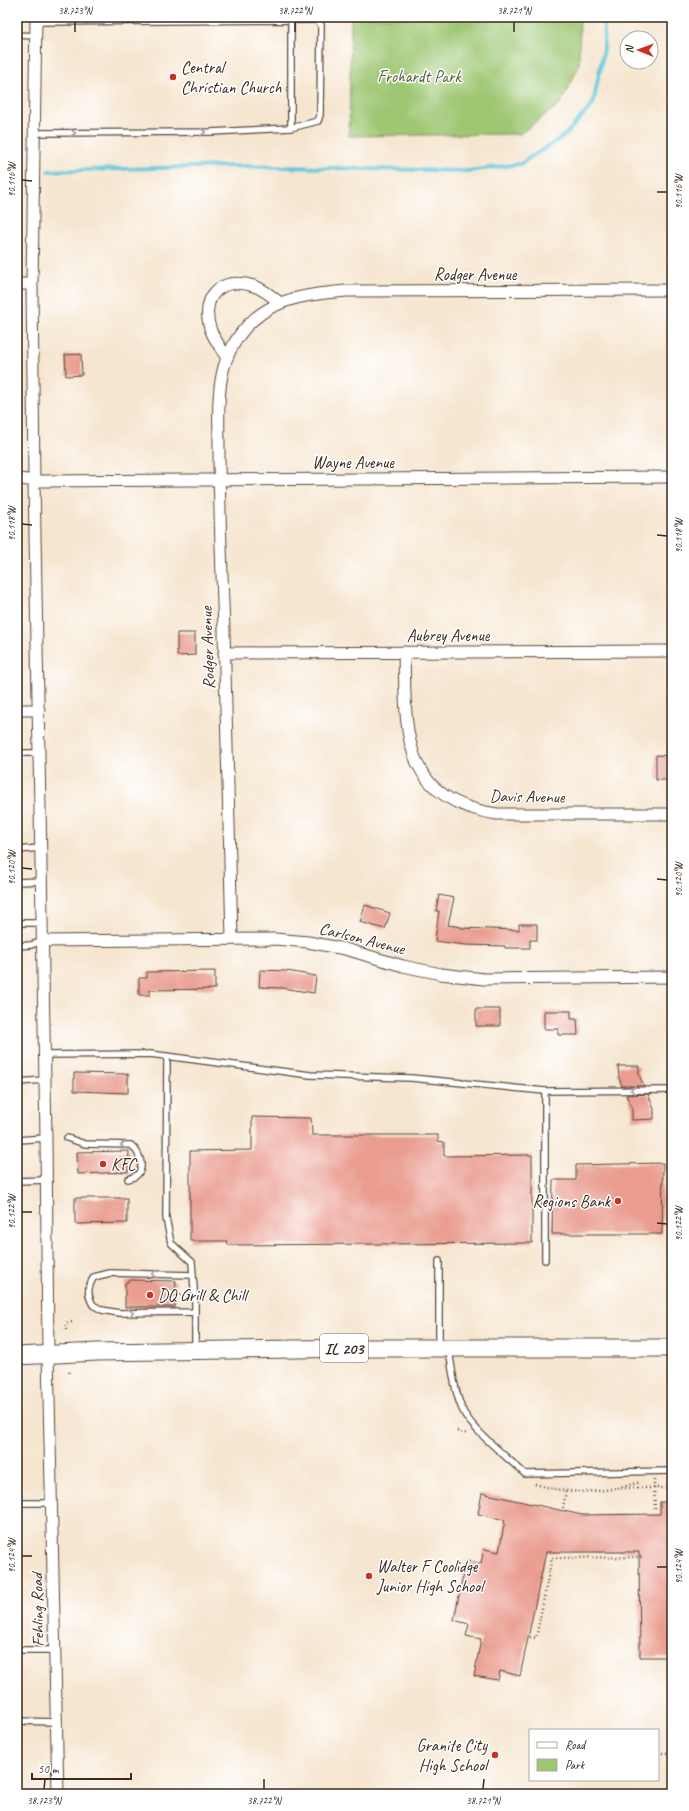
<svg xmlns="http://www.w3.org/2000/svg" width="689" height="1811" font-family="Caveat,sans-serif">
  <rect width="100%" height="100%" fill="#fff"/>
  <filter id="ink" filterUnits="userSpaceOnUse"><feTurbulence type="fractalNoise" baseFrequency=".025" numOctaves="2"/><feDisplacementMap in="SourceGraphic" scale="8" xChannelSelector="R" yChannelSelector="G"/><feConvolveMatrix kernelMatrix="1 2 1 2 8 2 1 2 1" color-interpolation-filters="sRGB"/></filter>
  <filter id="wash" filterUnits="userSpaceOnUse"><feTurbulence type="fractalNoise" baseFrequency=".012" numOctaves="4" result="noise"/><feDisplacementMap in="SourceGraphic" scale="16" xChannelSelector="R" yChannelSelector="G"/><feGaussianBlur stdDeviation="0.9" result="paint"/><feColorMatrix in="noise" values="0 0 0 0 0 0 0 0 0 0 0 0 0 0 0 0 0 1.4 0 .05"/><feComposite in="paint" operator="in"/></filter>
  <g filter="url(#wash)">
    <rect width="100%" height="100%" fill="#f6e6d0"/>
    <path fill="#9ec773" stroke="#6c7848" d="M351,17H580L579,66L561,103L520,134L349,136Z"/>
    <g fill="none" stroke-linecap="round" stroke-linejoin="round">
      <path stroke="#5dc6d9" stroke-width="4" d="M48,171L230,166L468,171L520,164L564,136L593,104L604,48V17"/>
    </g>
    <g id="blocks">
      <path fill="#ea9c8f" d="M81,354L82,375L66,376L65,355Z
        M177,633H195V655L177,656Z
        M656,755L672,756V780H656Z
        M439,895L454,898L448,925L461,927V928L519,930V924H537V940H530V948H505V946L466,945L435,941L439,911H436Z
        M365,905L390,913L385,929L360,922Z
        M260,970L287,971L316,976L314,993L282,988L259,987Z
        M215,971V989L150,990V995H139V978H147V972Z
        M476,1009H500V1026H476Z
        M544,1011H571V1019H577L578,1035H558V1029H544Z
        M618,1066H639V1075L644,1086H622L619,1078Z
        M74,1073L128,1074V1093L74,1091Z
        M648,1094L654,1109V1119L632,1120V1108L626,1095Z
        M252,1117L311,1118L312,1135H438V1141L444,1142V1156L532,1155V1243L228,1245L227,1241H190V1151L252,1150Z
        M129,1151L128,1172L78,1174L77,1152Z
        M663,1163L662,1234H552L553,1180H576V1165Z
        M75,1198H127V1223L75,1224Z
        M131,1280L176,1281L175,1307H125V1283Z
        M482,1493L582,1515L660,1514V1502H672V1657H640L639,1552H546L520,1676L500,1671L498,1680L474,1676L481,1639L466,1636L469,1624L454,1620L466,1561L481,1563L484,1549L499,1552L505,1520L478,1514Z"/>
    </g>
  </g>
  <g filter="url(#ink)">
    <use href="#blocks" fill-opacity="0" stroke="#574639" stroke-width="1"/>
    <g fill="none" stroke-linecap="round" stroke-linejoin="round">
      <g stroke="#574639" stroke-width="8">
        <path id="service" d="M36,22L291,20H316L321,25L320,115L318,121L291,128V20
          M17,35L35,36
          M34,133L211,132L291,128
          M17,753H39
          M17,850L41,848
          M17,882L42,881
          M17,923H43
          M17,946L31,945L43,941
          M44,1055L150,1054L310,1075L411,1078L545,1091V1260
          M167,1056L166,1218L171,1243L192,1262L195,1301V1350
          M17,1082L45,1080
          M545,1091L672,1090
          M67,1138L85,1144L131,1145C138,1151 146,1166 137,1175C135,1177 131,1178 128,1179
          M17,1140L46,1138
          M17,1181L46,1180
          M193,1275L110,1273L94,1277C87,1288 87,1294 93,1305L102,1310L119,1313L194,1312
          M439,1347V1261
          M449,1350C452,1369 455,1396 464,1413C475,1432 508,1458 525,1474L672,1471
          M17,1503H51
          M17,1650H55
          M17,1721L56,1722"/>
      </g>
      <g stroke="#574639" stroke-width="13">
        <path id="minor" d="M36,17L32,284L34,480L46,1138L48,1354L58,1794
          M17,284H32
          M227,358C222,350 215,340 211,331C199,298 220,275 254,286C263,289 273,297 280,303
          M17,479L40,481L672,477
          M404,652C406,730 399,799 497,814H672
          M224,653L672,651
          M17,710H39
          M232,939C229,836 227,734 224,631C222,570 219,509 219,448C219,424 217,399 222,375C224,364 229,352 235,342C261,299 302,295 346,291L672,290
          M43,941L275,939L308,942L345,949L403,966L441,974L484,979L672,977"/>
      </g>
      <g stroke="#574639" stroke-width="19">
        <path id="primary" d="M17,1356L97,1352L357,1348H672"/>
      </g>
      <path stroke="#574639" stroke-width="2.5" stroke-dasharray="1 3" stroke-linecap="butt" d="M176,1295H187
        M66,1330V1323L72,1322
        M69,1372L70,1375
        M457,1431L468,1434
        M654,1480L655,1512
        M535,1484C577,1496 600,1493 641,1482
        M621,1488H672
        M563,1508L566,1491
        M530,1637L536,1638L552,1558L643,1557
        M658,1753H672"/>
      <use href="#service" stroke="#fff" stroke-width="5.5"/>
      <use href="#minor" stroke="#fff" stroke-width="11"/>
      <use href="#primary" stroke="#fff" stroke-width="17"/>
    </g>
    <defs><path id="oneway-chevron" d="M-2-3.5L2.5 0L-2 3.5" fill="none" stroke-width="1.6" stroke-linecap="round" stroke-linejoin="round"/></defs>
    <g stroke="#a79f9a">
      <use href="#oneway-chevron" transform="translate(203 132)"/>
      <use href="#oneway-chevron" transform="translate(73 133)"/>
      <use href="#oneway-chevron" transform="translate(633 1090) rotate(179)"/>
      <use href="#oneway-chevron" transform="translate(123 1145) rotate(-180)"/>
      <use href="#oneway-chevron" transform="translate(154 1274) rotate(-179)"/>
      <use href="#oneway-chevron" transform="translate(131 1313) rotate(-1)"/>
    </g>
  </g>
  <path fill="none" stroke="#3b2a1e" stroke-width="1.5" d="M75,32V22M295,32V22M514,32V22M22,180L32,181M657,192H667M22,524L32,525M657,535L667,536M22,868L32,869M657,879L667,880M22,1212H32M657,1223L667,1224M22,1556H32M657,1567H667M44,1789L45,1779M264,1789V1779M483,1789L484,1779"/>
  <g fill="#c8321e" stroke="#fff" stroke-width="1.5">
    <circle cx="173" cy="77" r="4"/>
    <circle cx="103" cy="1164" r="4"/>
    <circle cx="618" cy="1201" r="4"/>
    <circle cx="150" cy="1295" r="4"/>
    <circle cx="369" cy="1576" r="4"/>
    <circle cx="495" cy="1755" r="4"/>
  </g>
  <g text-anchor="middle" stroke-width="3" stroke-linejoin="round" paint-order="stroke">
    <rect fill="#fff" stroke="#766a62" stroke-width="1" x="320" y="1334" width="48" height="28" rx="3"/>
    <g font-size="16" font-weight="bold" fill="#3b2a1e">
      <text x="344" y="1354">IL 203</text>
    </g>
    <g font-size="17" fill="#3b2a1e" stroke="#fff" text-anchor="start">
      <text x="181" y="73">Central<tspan x="181" dy="20">Christian Church</tspan></text>
      <text x="111" y="1170">KFC</text>
      <text x="610" y="1207" text-anchor="end">Regions Bank</text>
      <text x="158" y="1301">DQ Grill &amp; Chill</text>
      <text x="377" y="1572">Walter F Coolidge<tspan x="377" dy="20">Junior High School</tspan></text>
      <text x="487" y="1751" text-anchor="end">Granite City<tspan x="487" dy="20">High School</tspan></text>
    </g>
    <g font-size="17" fill="#595938" stroke="#fff">
      <text x="419" y="82">Frohardt Park</text>
    </g>
    <g font-size="17" fill="#3b2a1e" stroke="#fff">
      <text x="475" y="280">Rodger Avenue</text>
      <text x="353" y="468">Wayne Avenue</text>
      <text x="448" y="641">Aubrey Avenue</text>
      <text transform="translate(207 648) rotate(-92)" y="6">Rodger Avenue</text>
      <text transform="translate(527 796) rotate(1)" y="6">Davis Avenue</text>
      <text transform="translate(362 938) rotate(14)" y="6">Carlson Avenue</text>
      <text transform="translate(37 1610) rotate(-91)" y="6">Fehling Road</text>
    </g>
  </g>
  <rect width="689" height="1811" fill="none" stroke="#fff" stroke-width="44"/>
  <rect x="529" y="1729" width="130" height="52" fill="#ffffff" stroke="#b1aaa5"/>
  <rect x="537" y="1742" width="20" height="6" fill="#ffffff" stroke="#b1aaa5"/>
  <text x="565" y="1749" font-size="12" fill="#3b2a1e">Road</text>
  <rect x="537" y="1759" width="20" height="12" fill="#9ec773" stroke="#b1aaa5"/>
  <text x="565" y="1769" font-size="12" fill="#3b2a1e">Park</text>
  <g transform="translate(639 50) rotate(271)"><circle r="19" fill="#ffffff" stroke="#b1aaa5"/>
  <path d="M0-3L7 15L0 10L-7 15Z" fill="#c8321e"/>
  <text y="-6" font-size="11" font-weight="bold" text-anchor="middle" fill="#3b2a1e">N</text>
  </g>
  <path d="M32 1773v6h99v-6" fill="none" stroke="#3b2a1e" stroke-width="2"/>
  <text x="38" y="1773" font-size="12" fill="#3b2a1e" stroke="#ffffff" stroke-width="3" paint-order="stroke">50 m</text>
  <rect x="22" y="22" width="645" height="1767" fill="none" stroke="#3b2a1e" stroke-width="1.5"/>
  <g font-size="10" text-anchor="middle" fill="#3b2a1e">
    <text x="75" y="14">38.723°N</text>
    <text x="295" y="14">38.722°N</text>
    <text x="514" y="14">38.721°N</text>
    <text transform="translate(11 180) rotate(-90)" y="4">90.116°W</text>
    <text transform="translate(678 192) rotate(-90)" y="4">90.116°W</text>
    <text transform="translate(11 524) rotate(-90)" y="4">90.118°W</text>
    <text transform="translate(678 536) rotate(-90)" y="4">90.118°W</text>
    <text transform="translate(11 868) rotate(-90)" y="4">90.120°W</text>
    <text transform="translate(678 880) rotate(-90)" y="4">90.120°W</text>
    <text transform="translate(11 1212) rotate(-90)" y="4">90.122°W</text>
    <text transform="translate(678 1224) rotate(-90)" y="4">90.122°W</text>
    <text transform="translate(11 1556) rotate(-90)" y="4">90.124°W</text>
    <text transform="translate(678 1567) rotate(-90)" y="4">90.124°W</text>
    <text x="44" y="1804">38.723°N</text>
    <text x="264" y="1804">38.722°N</text>
    <text x="483" y="1804">38.721°N</text>
  </g>
</svg>
